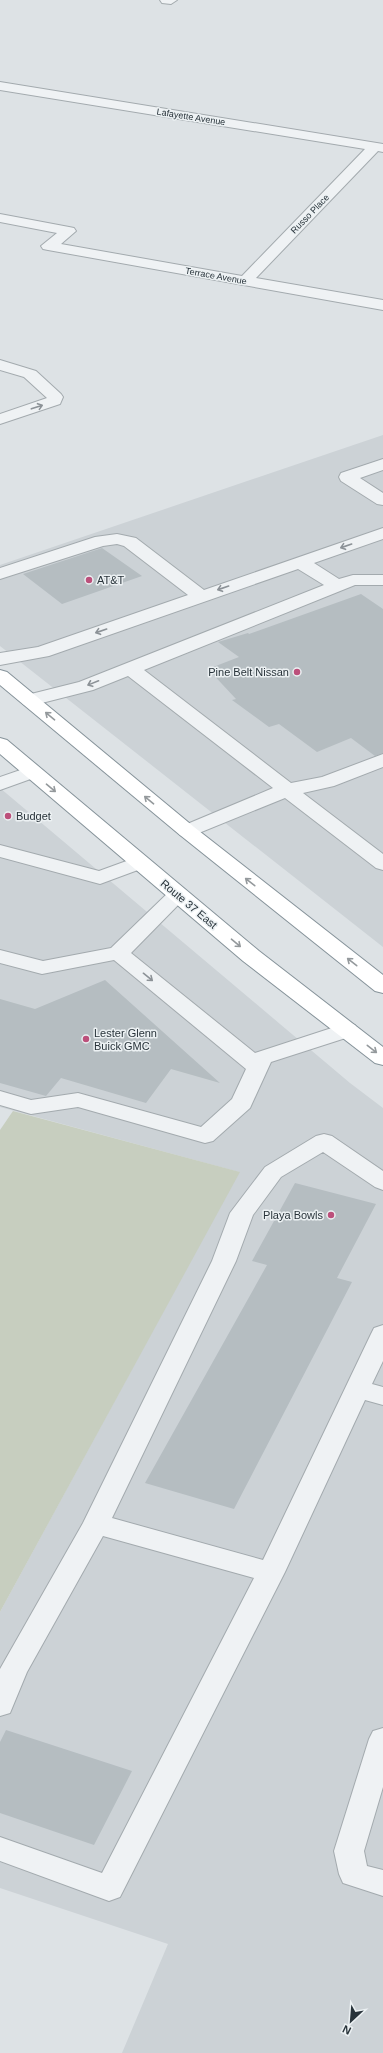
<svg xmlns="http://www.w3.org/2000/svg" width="383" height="2053" font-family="Arial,sans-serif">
  <rect width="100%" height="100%" fill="#dde2e5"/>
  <path fill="#ccd2d6" d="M383,435V947L0,646V565Z
    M0,788L350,1083L383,1108V2053H122L168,1944L0,1888V1612L239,1172L0,1107Z"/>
  <path fill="#c7cebf" d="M13,1111L240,1172L0,1612V1130Z"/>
  <path fill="#b5bdc1" d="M102,548L142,576L62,604L23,574Z
    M361,594L383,609V753L375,756L351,738L317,752L279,724L269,727L232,700L236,699L208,669L239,657L218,642L248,633L249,634Z
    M105,980L220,1083L171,1069L146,1103L61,1078L46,1096L0,1083V999L35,1009Z
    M295,1183L376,1204L337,1278L352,1282L234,1509L145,1483L267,1265L252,1261Z
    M6,1730L132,1771L94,1845L0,1813V1742Z"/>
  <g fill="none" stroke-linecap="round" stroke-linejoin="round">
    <g stroke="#a3aaae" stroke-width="2">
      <path id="minor" d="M160,0H177L171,4L162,3Z
        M0,82L383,144V152L378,151L256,278L383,300V310L48,250L43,249L41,246L57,233L0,222V214L69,227L74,228L76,231L61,244L242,276L365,149L0,90Z
        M0,360L36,371L61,394L63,397L60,404L0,424V414L47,398L24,377L0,370Z
        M383,459V470L360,478L383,493V505L377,504L341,481L339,477L341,473Z
        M383,528V539L314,563L339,579L353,575H383V585H355L144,670L291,783L322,777L383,754V767L334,786L303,793L383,854V870L376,868L285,798L194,835L187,837L180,835L177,831L180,827L273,788L128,676L93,690L30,706L23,704L21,700L23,696L79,682L324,585L298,569L49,656L0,665V653L38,647L188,595L124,546L117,544L103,546L0,579V568L95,537L117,534L136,538L204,590Z
        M32,766L39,768L42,772L39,776L0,790V777Z
        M0,845L99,871L132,859L139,857L146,859L149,863L146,867L100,884L0,857Z
        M178,888L185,890L188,894L185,898L131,953L255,1053L347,1023L355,1025L358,1030L355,1035L271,1062L250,1108L213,1141L205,1143L78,1107L31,1114L0,1105V1091L31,1100L78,1093L201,1127L232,1099L246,1069L114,960L42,974L0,963V950L43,961L111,948L171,890Z
        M324,1134L332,1136L383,1171V1190L375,1187L323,1152L281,1177L253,1215L236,1261L112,1518L263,1560L371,1334L374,1328L383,1325V1361L372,1384L383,1387V1405L365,1400L285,1572L120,1897L109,1901L0,1861V1837L102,1873L254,1578L103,1536L27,1672L10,1713L0,1716V1669L83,1523L212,1261L230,1213L265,1167L316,1136Z
        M383,1728V1787L364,1851L367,1866L383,1870V1896L343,1883L339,1874L334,1851L369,1739L373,1731Z"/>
    </g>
    <g stroke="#86939a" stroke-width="2">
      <path id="highway" d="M0,670L7,672L194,827L383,975V993L375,991L180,835L0,685Z
        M0,738L7,740L259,951L383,1047V1065L375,1063L243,961L0,754Z"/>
    </g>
    <use href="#minor" fill="#eff2f4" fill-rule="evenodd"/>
    <use href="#highway" fill="#fff" fill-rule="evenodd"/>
  </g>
  <defs><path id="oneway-shaft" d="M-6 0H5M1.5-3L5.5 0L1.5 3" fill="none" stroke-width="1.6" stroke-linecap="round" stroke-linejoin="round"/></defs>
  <g stroke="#8c9297">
    <use href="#oneway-shaft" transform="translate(37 407) rotate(-18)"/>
    <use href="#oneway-shaft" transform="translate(346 546) rotate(161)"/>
    <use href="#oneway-shaft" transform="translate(223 588) rotate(161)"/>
    <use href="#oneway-shaft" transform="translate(101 631) rotate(161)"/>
    <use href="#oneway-shaft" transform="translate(93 683) rotate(158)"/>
    <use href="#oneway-shaft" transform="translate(148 977) rotate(39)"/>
  </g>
  <g stroke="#94999c">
    <use href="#oneway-shaft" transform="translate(50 716) rotate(-140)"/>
    <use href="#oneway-shaft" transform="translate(51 788) rotate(40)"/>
    <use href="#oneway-shaft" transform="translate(149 800) rotate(-140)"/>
    <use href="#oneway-shaft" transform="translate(250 882) rotate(-142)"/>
    <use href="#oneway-shaft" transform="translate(236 943) rotate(40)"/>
    <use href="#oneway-shaft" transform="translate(352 962) rotate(-142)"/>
    <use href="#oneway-shaft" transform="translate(372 1049) rotate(38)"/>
  </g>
  <g fill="#bc507b" stroke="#ecf1f3" stroke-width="1.5">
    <circle cx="89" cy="580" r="4"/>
    <circle cx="297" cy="672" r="4"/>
    <circle cx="8" cy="816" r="4"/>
    <circle cx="86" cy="1039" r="4"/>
    <circle cx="331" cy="1215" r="4"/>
  </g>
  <g text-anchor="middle" stroke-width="3" stroke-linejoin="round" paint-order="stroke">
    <g font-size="9" fill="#28333a" stroke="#ecf1f3">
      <text transform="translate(191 117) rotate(9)" y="3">Lafayette Avenue</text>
      <text transform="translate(310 214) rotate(-46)" y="3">Russo Place</text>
      <text transform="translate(216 276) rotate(10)" y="3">Terrace Avenue</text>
    </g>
    <g font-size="11" fill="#28333a" stroke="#ecf1f3" text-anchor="start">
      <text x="97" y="584">AT&amp;T</text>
      <text x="289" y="676" text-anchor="end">Pine Belt Nissan</text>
      <text x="16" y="820">Budget</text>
      <text x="94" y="1037">Lester Glenn<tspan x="94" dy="13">Buick GMC</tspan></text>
      <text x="323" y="1219" text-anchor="end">Playa Bowls</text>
    </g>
    <g font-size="11" fill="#28333a" stroke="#ecf1f3">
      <text transform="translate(189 904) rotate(40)" y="4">Route 37 East</text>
    </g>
  </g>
  <g transform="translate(351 2021) rotate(206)" stroke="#ecf1f3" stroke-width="3" paint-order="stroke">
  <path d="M0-3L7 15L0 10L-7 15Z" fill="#28333a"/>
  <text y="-6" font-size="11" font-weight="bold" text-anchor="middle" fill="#28333a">N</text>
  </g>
</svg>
